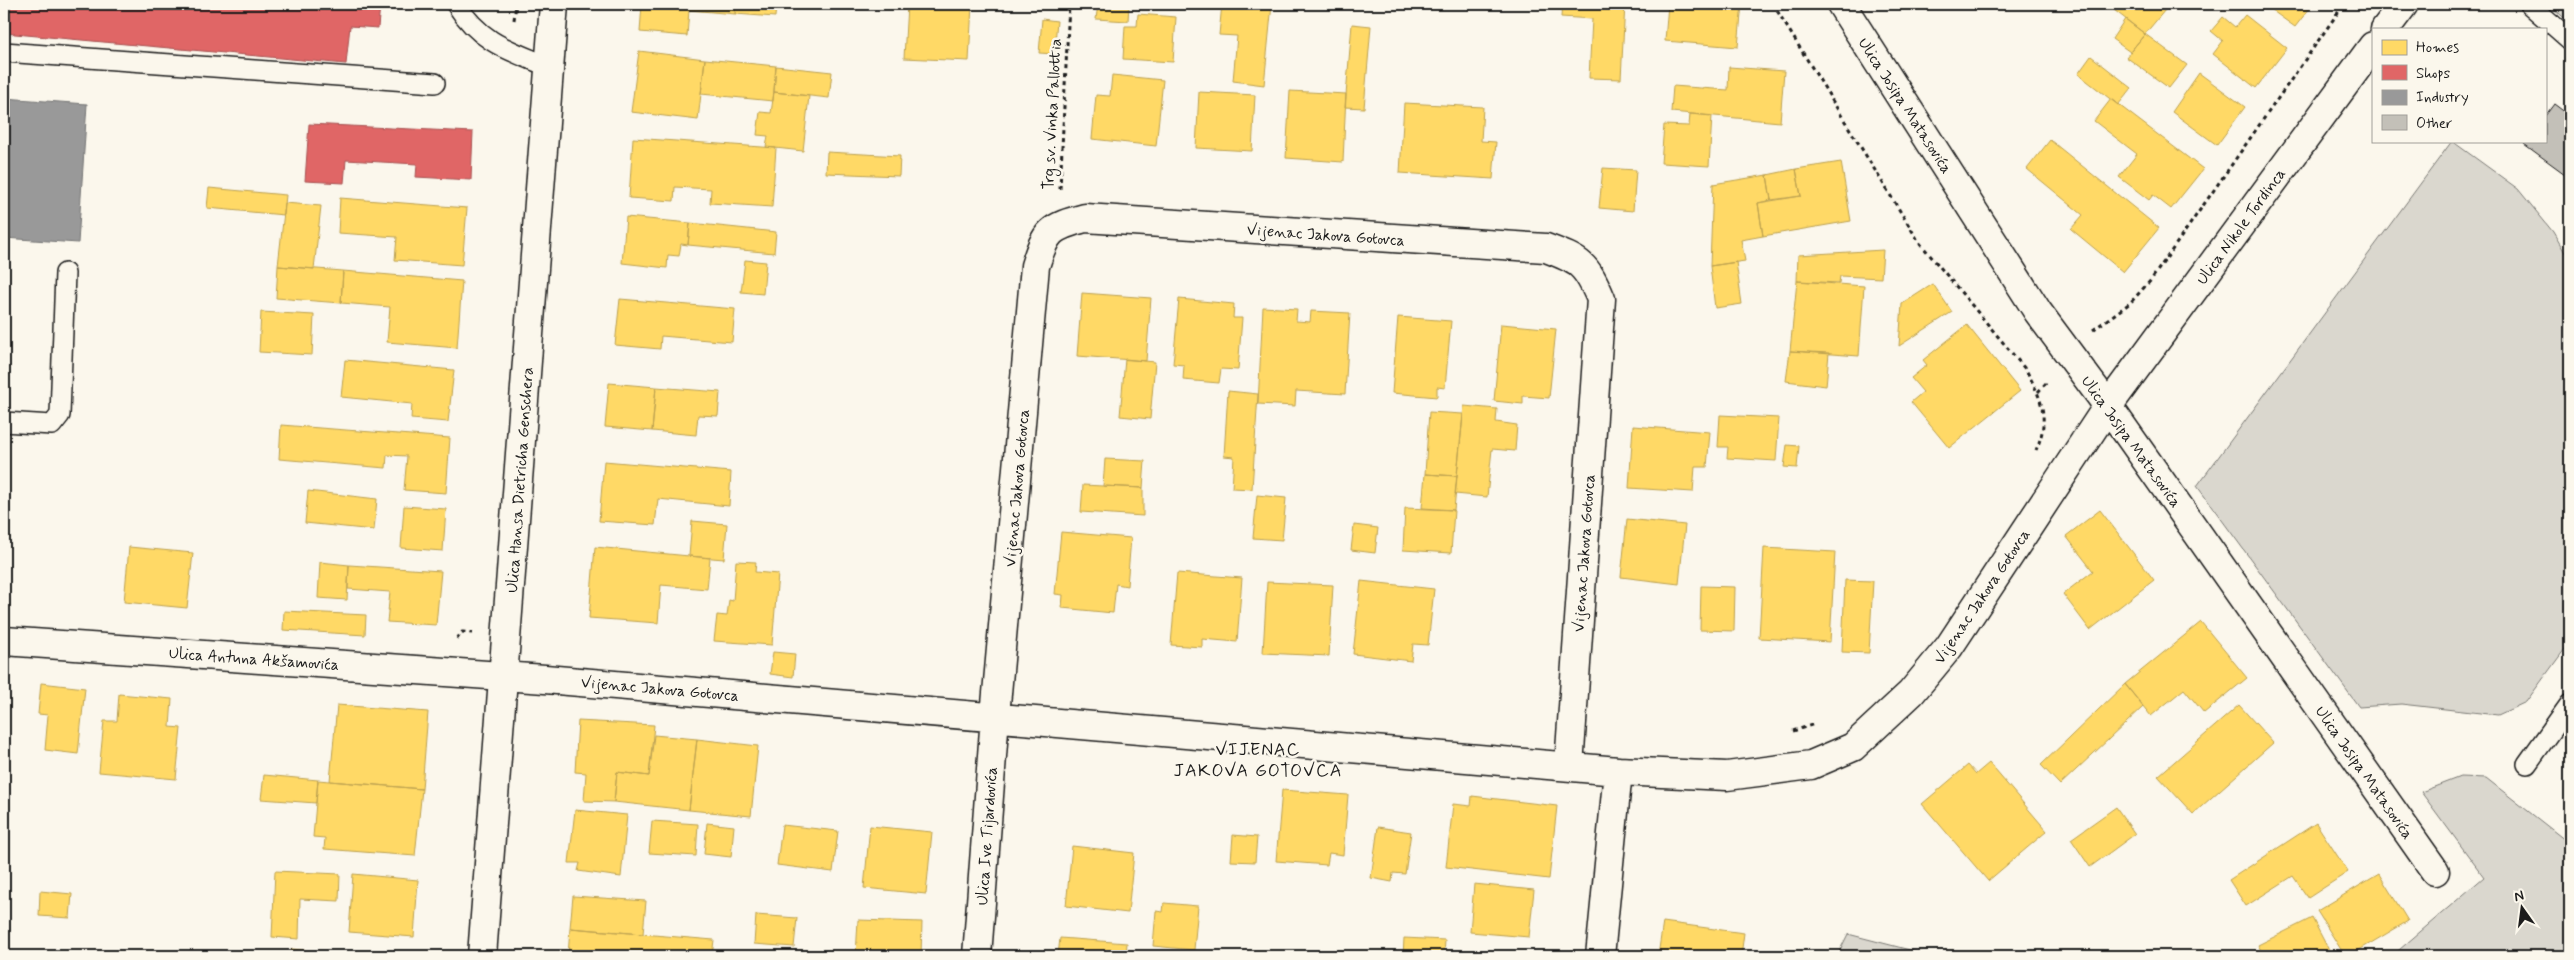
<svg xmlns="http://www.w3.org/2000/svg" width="2574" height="960" font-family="Mynerve,sans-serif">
  <rect width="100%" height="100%" fill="#fbf7ec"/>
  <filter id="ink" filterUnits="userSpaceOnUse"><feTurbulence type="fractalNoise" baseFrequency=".02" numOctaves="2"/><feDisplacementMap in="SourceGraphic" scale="10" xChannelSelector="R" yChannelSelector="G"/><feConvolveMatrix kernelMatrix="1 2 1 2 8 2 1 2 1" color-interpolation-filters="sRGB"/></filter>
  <g filter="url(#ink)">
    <path fill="#dad7ce" stroke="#7b7a75" d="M2554,4H2570V23L2552,7Z
      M2452,141L2518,189L2553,232L2570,261V642L2526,702L2498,715L2401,704L2359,707L2197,486Z
      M2460,777L2486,778L2570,844V956H2392L2484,877L2421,792Z
      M1848,934L1933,956H1837Z"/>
    <path fill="#ffd966" stroke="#bba050" d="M642,4H736L735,14L689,10L687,36L640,32Z
      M736,4H776L775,17L735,14Z
      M907,4H972L969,61L904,58Z
      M1098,4H1171L1170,7L1129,4L1128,21L1096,19Z
      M1222,4H1272L1264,85L1233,81L1237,36L1219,35Z
      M1562,4H1625L1621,79L1589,78L1592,19L1561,17Z
      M1668,4H1742L1738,47L1665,41Z
      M2120,4H2170L2145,34L2114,10Z
      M2263,4H2313L2295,27Z
      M1138,14L1176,17L1173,62L1123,59L1125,26H1137Z
      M2245,15L2287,48L2256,88L2213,54L2223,41L2211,31L2223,17L2235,27Z
      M1042,19L1057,21L1054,54L1039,53Z
      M2125,19L2145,34L2130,52L2112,39Z
      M1352,24L1371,26L1364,108L1345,107Z
      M2145,34L2187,65L2169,88L2126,57Z
      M639,51L705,59L698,120L631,112Z
      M2091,56L2132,88L2118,105L2078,74Z
      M705,59L776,66L773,101L701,94Z
      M776,66L832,72L829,98L774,92Z
      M1729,67L1784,71L1780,122L1671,112L1673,86L1728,90Z
      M2199,73L2245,107L2217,145L2172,112Z
      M1112,75L1163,80L1156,146L1092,139L1096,95L1110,96Z
      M1290,91L1346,94L1343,162L1286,158Z
      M774,92L809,96L803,151L766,147L768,136L757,135L760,112L771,113Z
      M1199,92L1255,95L1252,151L1196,148Z
      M2111,99L2203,169L2171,209L2153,195L2149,200L2119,177L2137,154L2094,121Z
      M1404,103L1483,107L1481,141L1496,142L1493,179L1400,173Z
      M1690,114L1712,116L1709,166L1661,163L1664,125L1689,126Z
      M633,138L776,148L772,207L710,203L711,189L675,187L674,201L629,198Z
      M2050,140L2159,228L2123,272L2071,229L2083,215L2027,169Z
      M827,152L900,156L899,176L826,173Z
      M1841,162L1851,221L1763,236L1758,203L1801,196L1796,169Z
      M1603,168L1636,170L1633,211L1599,208Z
      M1796,169L1801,196L1771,200L1767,175Z
      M1767,175L1771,200L1758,203L1763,236L1741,240L1745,261L1710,266L1713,184Z
      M209,188L286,195L284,215L207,208Z
      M340,198L467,208L462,265L395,260L397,237L338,233Z
      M285,203L321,206L314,269L278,266Z
      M626,217L690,223L688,245L681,244L679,256L668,255L667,268L622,263Z
      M690,223L776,232L774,253L688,245Z
      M1883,250L1881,278L1840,276L1839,283L1797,281L1798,255Z
      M745,260L766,262L763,294L741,292Z
      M1736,262L1742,304L1715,308L1710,266Z
      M278,266L343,271L341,303L276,298Z
      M343,271L462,281L457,348L387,342L390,307L341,303Z
      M1797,281L1864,286L1859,356L1790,351Z
      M1933,284L1952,312L1899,346L1902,304Z
      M1082,293L1151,298L1146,361L1077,356Z
      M620,299L735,309L732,342L661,336L660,349L615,345Z
      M1179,299L1234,304L1233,318H1242L1238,370L1221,369L1219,383L1183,380L1184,365L1173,364Z
      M1263,307L1297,309L1296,321L1310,322L1311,311L1350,313L1345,394L1296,391L1295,406L1258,404Z
      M261,312L314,315L312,355L259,352Z
      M1398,317L1451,321L1445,388L1437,387V397L1392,393Z
      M1501,324L1556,329L1549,398L1523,396V404L1494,401Z
      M1967,325L2020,391L1949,448L1911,402L1923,392L1911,378L1927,365L1923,360Z
      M1790,351L1829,353L1826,386L1786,381Z
      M1125,359L1155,362L1150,419L1120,416Z
      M345,360L454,370L448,422L411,419L412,404L341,397Z
      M609,383L656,387L652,431L605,427Z
      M656,387L720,392L718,416L698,415L696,435L652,431Z
      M1228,391L1258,394L1252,489L1232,488L1234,457L1224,456Z
      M1464,406L1497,409L1496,422L1517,425L1515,451L1492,449L1487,497L1455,494Z
      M1429,412L1463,414L1457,476L1425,474Z
      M1720,415L1779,418L1776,461L1727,458L1728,447H1718Z
      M281,425L450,438L446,493L404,490L407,456L387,455L386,468L279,459Z
      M1633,426L1710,432L1707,467H1695L1693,492L1629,488Z
      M1787,445L1799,446L1797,468L1784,467Z
      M1105,459L1145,461L1143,488L1103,486Z
      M604,461L731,472L729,506L658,499L655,525L599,521Z
      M1425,474L1457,476L1454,510L1422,508Z
      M1083,485L1143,488V516L1081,512Z
      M308,491L377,499L374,530L305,523Z
      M1257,495L1286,498L1282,540L1253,538Z
      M404,506L446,509L443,551L401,548Z
      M1405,508L1454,510L1451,553L1403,550Z
      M2100,510L2154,580L2090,630L2063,594L2093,571L2066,536Z
      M1627,519L1685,525L1679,584L1621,577Z
      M692,521L727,524L724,559L689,556Z
      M1354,525L1378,528L1375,553L1351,550Z
      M1061,532L1131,538L1127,586L1116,584L1113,613L1062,608L1063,595L1055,594Z
      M129,547L193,553L187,608L124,602Z
      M595,547L710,558L707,589L661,585L658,623L589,618Z
      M1764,548L1835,552L1830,642L1759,638Z
      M736,561L756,562L755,572L778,574L772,645L714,641L717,615L727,616L729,600L733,601Z
      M320,562L349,565L347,600L318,598Z
      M349,565L441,571L436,625L387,622L390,592L348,589Z
      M1177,573L1242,578L1237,642L1202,639V647L1171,645Z
      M1845,580L1873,581L1869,653L1842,652Z
      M1361,581L1434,589L1428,645L1413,644L1411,661L1353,654Z
      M1267,582L1333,585L1329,656L1263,653Z
      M1701,586L1735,587L1734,631L1700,630Z
      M284,611L366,615L365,635L283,630Z
      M2201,622L2247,678L2204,713L2184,689L2151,716L2125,684Z
      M773,652L795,654L793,677L770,674Z
      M41,683L85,688L78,754L45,750L48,715L38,714Z
      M2125,684L2143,707L2060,785L2041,765Z
      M119,694L172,699L170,727L181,728L176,779L99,772L104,721H117Z
      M337,705L428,712L422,789L330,781Z
      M2239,705L2273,743L2193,814L2158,776Z
      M578,721L654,725L649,776L617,772L614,802L584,801L586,773L575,772Z
      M654,735L697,739L689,810L614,802L617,772L649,776Z
      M697,739L758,746L751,816L689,810Z
      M1989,763L2047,831L1988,881L1922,804L1968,765L1976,774Z
      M264,775L318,780L316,803L261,799Z
      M318,780L422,789L415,856L324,849L325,838L313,837Z
      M1282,790L1348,795L1343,855L1329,853L1327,865L1276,861Z
      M1472,796L1557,806L1549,879L1446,867L1453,804L1471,806Z
      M2116,807L2135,834L2090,867L2071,839Z
      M575,810L627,815L621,877L578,871L580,863H569Z
      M652,821L698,824L696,856L649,853Z
      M707,823L734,826L731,857L704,854Z
      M2316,823L2348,872L2308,898L2293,876L2246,906L2229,880Z
      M782,825L838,831L833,872L777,865Z
      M870,826L932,832L926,894L864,888Z
      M1378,827L1411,832L1405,874L1393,873L1392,882L1371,878Z
      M1233,835L1257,837L1255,862L1231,861Z
      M1072,846L1134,853L1128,913L1066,906Z
      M275,871L340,874L339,901L300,899L299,939L272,937Z
      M353,874L418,880L414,937L349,932Z
      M2379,874L2408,921L2349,956H2345L2317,911Z
      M1474,884L1534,890L1529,937L1470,932Z
      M40,891L72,894L70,918L39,916Z
      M573,896L646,901L643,934L570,928Z
      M1164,903L1198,906L1194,950L1153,946L1156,911L1163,912Z
      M756,915L797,918L794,947L754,944Z
      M2312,918L2332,956H2264L2258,945Z
      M858,920L922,922L921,956H856Z
      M1663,922L1744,933L1741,956H1658Z
      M570,928L714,940L712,956H568Z
      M1060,938L1127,943L1126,956H1058Z
      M1404,938L1445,940L1444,956H1403Z
      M292,949L353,956H291Z"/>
    <path fill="#e06666" stroke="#a55050" d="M4,4H380L378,28L350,26L346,64L4,33Z
      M309,124L473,132L471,180L416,177L417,164L346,160L344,183L305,181Z"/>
    <path fill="#999" stroke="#747474" d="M4,98L87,104L78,243L4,238Z"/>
    <path fill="#c3c0b8" stroke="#1c1c1c" d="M2554,104L2570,116L2569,177L2524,144L2526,141H2545V116Z"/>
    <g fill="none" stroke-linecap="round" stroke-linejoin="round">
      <g stroke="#1c1c1c" stroke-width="22">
        <path id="service" d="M456,4C481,43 508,50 550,67
          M2529,4L2570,40
          M4,52L435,83
          M4,422L52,425L60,415L65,273
          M2527,764L2570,704"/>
      </g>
      <g stroke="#1c1c1c" stroke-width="31">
        <path id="minor" d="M1841,4L2038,312L2108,406L2435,871
          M2385,29L2404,4
          M4,641L545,679L1618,771L1727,776L1811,765L1853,747L1911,693L1949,647L2108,406L2373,46
          M977,956L995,716L1035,266C1046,231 1050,227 1085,218L1546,248C1581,261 1586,264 1601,299L1569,766
          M1600,956L1618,771"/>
      </g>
      <g stroke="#1c1c1c" stroke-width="31">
        <path id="secondary" d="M482,956L554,4"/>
      </g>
      <path stroke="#1c1c1c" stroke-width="3" stroke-dasharray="4 4" stroke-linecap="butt" d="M1773,4L1919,242L2026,370C2042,399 2050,419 2036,450
        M514,20L516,4
        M1060,189L1069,4
        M2093,330L2130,303L2151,280L2344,4
        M2038,392L2048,381
        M457,639L462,632L473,633
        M1793,731L1815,724"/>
      <use href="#service" stroke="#fbf7ec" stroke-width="19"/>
      <use href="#minor" stroke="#fbf7ec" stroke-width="28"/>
      <use href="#secondary" stroke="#fbf7ec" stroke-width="28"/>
    </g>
  </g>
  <g text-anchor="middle" stroke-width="5" stroke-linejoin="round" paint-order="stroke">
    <g font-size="16" fill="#1c1c1c" stroke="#fbf7ec">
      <text transform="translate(1906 105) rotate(57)" y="6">Ulica Josipa Matasovića</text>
      <text transform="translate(1051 114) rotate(-87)" y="6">Trg sv. Vinka Pallottia</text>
      <text transform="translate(2240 226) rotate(-54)" y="6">Ulica Nikole Tordinca</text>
      <text transform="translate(1326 234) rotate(4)" y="6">Vijenac Jakova Gotovca</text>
      <text transform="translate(2132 441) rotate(54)" y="6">Ulica Josipa Matasovića</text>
      <text transform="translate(519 480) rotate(-86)" y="6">Ulica Hansa Dietricha Genschera</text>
      <text transform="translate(1016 488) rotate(-85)" y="6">Vijenac Jakova Gotovca</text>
      <text transform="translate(1583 553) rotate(-86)" y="6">Vijenac Jakova Gotovca</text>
      <text transform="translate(1981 596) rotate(-56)" y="6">Vijenac Jakova Gotovca</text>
      <text transform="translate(254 658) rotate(4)" y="6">Ulica Antuna Akšamovića</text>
      <text transform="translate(660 688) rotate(5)" y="6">Vijenac Jakova Gotovca</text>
      <text transform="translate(2365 772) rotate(55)" y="6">Ulica Josipa Matasovića</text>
      <text transform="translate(986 836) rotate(-86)" y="6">Ulica Ive Tijardovića</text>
    </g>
    <g font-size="18" letter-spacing="1" fill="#1c1c1c" stroke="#fbf7ec">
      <text x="1258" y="755">VIJENAC<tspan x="1258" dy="21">JAKOVA GOTOVCA</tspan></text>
    </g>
  </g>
  <rect width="2574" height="960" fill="none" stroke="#fbf7ec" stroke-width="20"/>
  <rect x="10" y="10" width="2554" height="940" fill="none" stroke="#1c1c1c" stroke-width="2" filter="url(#ink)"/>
  <rect x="2372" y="28" width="175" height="115" fill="#fbf7ec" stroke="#a29f99"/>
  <rect x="2382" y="40" width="25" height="15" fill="#ffd966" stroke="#a29f99"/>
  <text x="2416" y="52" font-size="15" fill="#1c1c1c">Homes</text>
  <rect x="2382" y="65" width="25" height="15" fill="#e06666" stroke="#a29f99"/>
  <text x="2416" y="78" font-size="15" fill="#1c1c1c">Shops</text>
  <rect x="2382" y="90" width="25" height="15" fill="#999999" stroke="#a29f99"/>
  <text x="2416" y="102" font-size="15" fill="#1c1c1c">Industry</text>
  <rect x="2382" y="115" width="25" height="15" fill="#c3c0b8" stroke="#a29f99"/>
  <text x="2416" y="128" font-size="15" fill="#1c1c1c">Other</text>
  <g transform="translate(2522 908) rotate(346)" stroke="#fbf7ec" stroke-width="4" paint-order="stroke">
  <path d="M0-4L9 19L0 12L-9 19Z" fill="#1c1c1c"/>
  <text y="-8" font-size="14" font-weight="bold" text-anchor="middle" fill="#1c1c1c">N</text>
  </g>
</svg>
